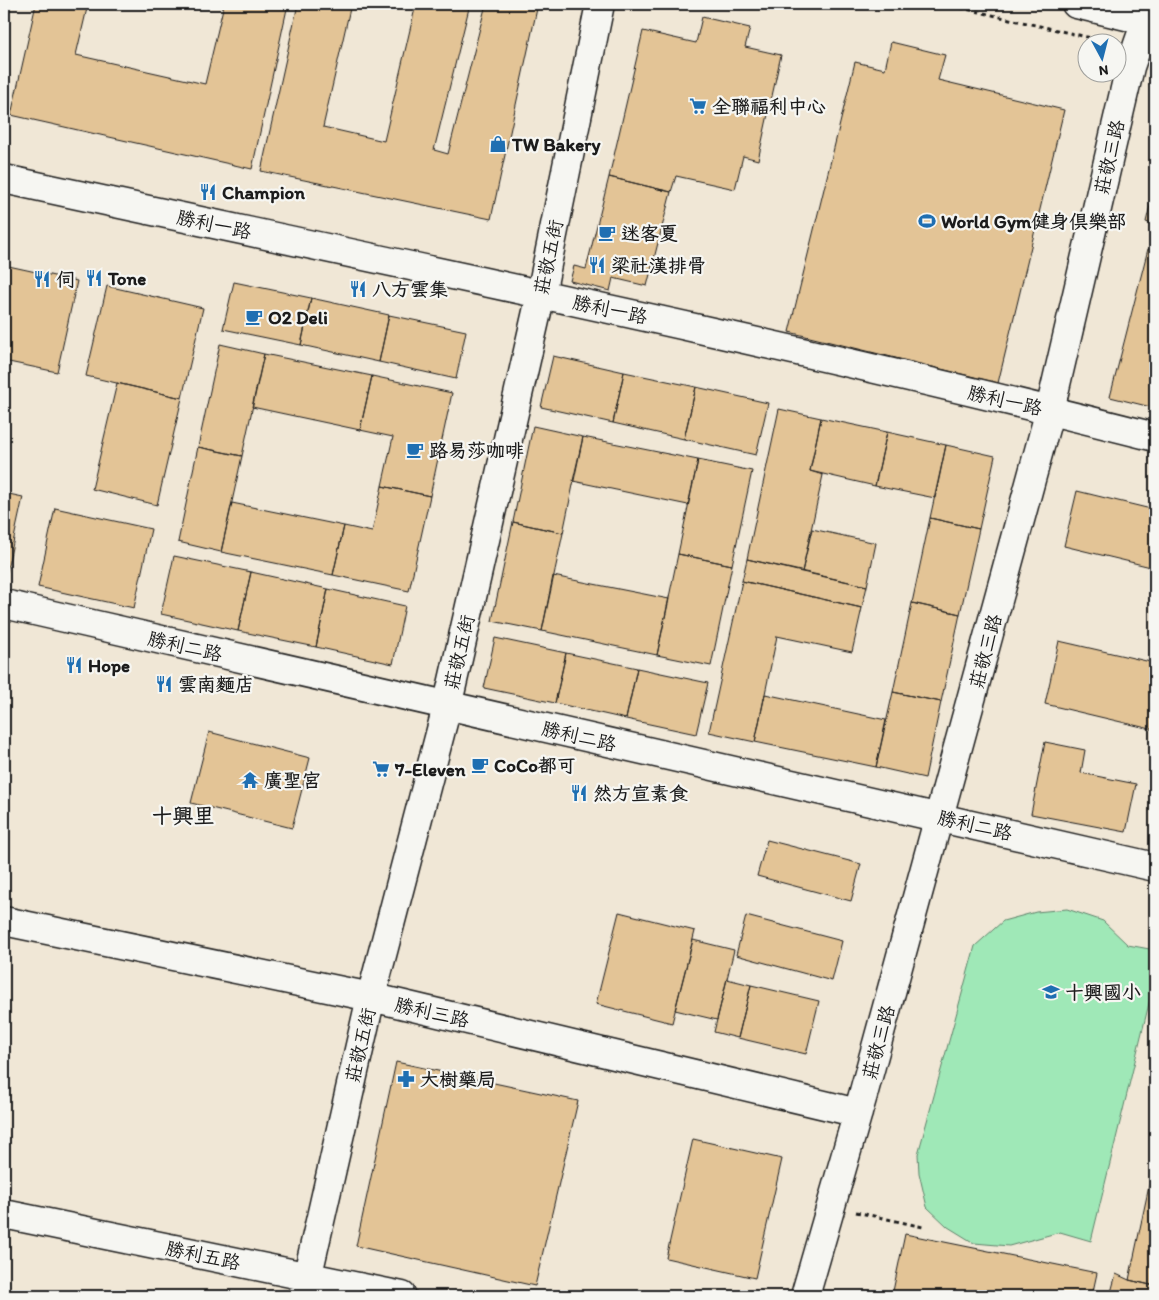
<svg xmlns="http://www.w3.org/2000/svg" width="1159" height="1300" font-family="Itim,'LXGW WenKai TC',sans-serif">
  <rect width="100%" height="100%" fill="#f0e7d6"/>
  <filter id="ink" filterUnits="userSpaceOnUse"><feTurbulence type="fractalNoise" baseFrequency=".02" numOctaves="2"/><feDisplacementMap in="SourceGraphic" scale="10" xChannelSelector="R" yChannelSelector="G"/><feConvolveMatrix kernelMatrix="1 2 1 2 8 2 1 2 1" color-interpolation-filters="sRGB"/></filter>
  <g filter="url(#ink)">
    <path fill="#9fe8b7" stroke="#5e826a" d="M1067,909L1103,921L1128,945L1155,950V979L1091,1241L1060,1232L1009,1246L974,1243L948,1227L927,1207L919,1173L918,1154L975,946L1003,921L1036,912Z"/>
    <path fill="#e3c496" stroke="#1c1c1c" d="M36,4H88L76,55L205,84L224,4H288L252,169L11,115Z
      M298,4H351L323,127L384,141L416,4H470L434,150L448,154L486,4H538L491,219L261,171Z
      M702,17L750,28L745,47L781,55L758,160L743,156L735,189L676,176L671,192L609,177L643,31L696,43Z
      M891,42L945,55L938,80L1064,110L998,383L789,332L855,62L885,69Z
      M609,177L671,192L647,286L613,278L610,291L570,281L574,266L586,269Z
      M1155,185V225L1146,222Z
      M1148,249L1155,251V408L1110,397Z
      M4,265L77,281L57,372L4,361Z
      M234,282L311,298L301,345L223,329Z
      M107,286L203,308L182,398L86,376Z
      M311,298L389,315L379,362L301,345Z
      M389,315L466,331L456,379L379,362Z
      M220,344L264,354L242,456L198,447Z
      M264,354L372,376L360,430L252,407Z
      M553,356L624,372L613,423L541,407Z
      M624,372L696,387L684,439L613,423Z
      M372,376L452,393L430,496L382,486L393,437L360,430Z
      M117,383L182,398L157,505L92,489Z
      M696,387L768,403L756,455L684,439Z
      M779,409L821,418L810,471L823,475L802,572L747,559Z
      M821,418L887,432L875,486L810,471Z
      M533,426L583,437L563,533L513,522Z
      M887,432L946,445L935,498L875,486Z
      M583,437L698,460L688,505L573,481Z
      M946,445L995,456L979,529L930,518Z
      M198,447L242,456L221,552L178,542Z
      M698,460L752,471L732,565L678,554Z
      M382,486L430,496L409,591L333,575L344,526L372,532Z
      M1077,491L1155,510V568L1064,546Z
      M4,493L23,497L4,584Z
      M232,503L344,526L333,575L221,552Z
      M55,508L151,529L134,608L38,587Z
      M930,518L979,529L960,614L912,603Z
      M513,522L563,533L542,631L492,621Z
      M812,529L876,543L867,586L802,572Z
      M678,554L732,565L711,666L657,655Z
      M174,556L251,572L238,631L161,614Z
      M747,559L867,586L862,608L742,581Z
      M251,572L328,589L316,647L238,631Z
      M553,576L669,599L657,655L542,631Z
      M742,581L862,608L852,652L777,636L755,742L709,732Z
      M328,589L405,606L393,664L316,647Z
      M912,603L960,614L941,702L893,692Z
      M495,638L566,653L555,703L484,688Z
      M1059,641L1155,663V730L1045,704Z
      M566,653L637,668L626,719L555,703Z
      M637,668L708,683L696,734L626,719Z
      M893,692L941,702L925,778L876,767Z
      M765,694L886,720L876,767L755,742Z
      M209,732L310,758L292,828L191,803Z
      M1045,742L1085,750L1081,773L1136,784L1126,832L1031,814Z
      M767,840L861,864L851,901L757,876Z
      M619,912L695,931L672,1023L596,1004Z
      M746,916L842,941L832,981L736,955Z
      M693,940L734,950L717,1020L675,1010Z
      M727,979L751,985L738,1038L714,1032Z
      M751,985L819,1001L806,1054L738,1038Z
      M396,1062L578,1101L535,1286L356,1246Z
      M693,1139L782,1159L755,1278L666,1258Z
      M1155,1158V1286L1129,1280Z
      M905,1234L1097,1273L1092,1296H892Z
      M1116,1274L1129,1280L1155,1286V1296H1110Z
      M4,1290L30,1296H4Z"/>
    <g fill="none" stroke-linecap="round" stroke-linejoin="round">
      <g stroke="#1c1c1c" stroke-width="31">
        <path id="minor" d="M1076,4L1155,23
          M4,179C388,262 774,340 1155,437
          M4,604L1155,867
          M4,921L371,997L858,1113
          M4,1214L402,1296
          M303,1296L371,997L447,707L541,294L600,4
          M805,1296L863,1095L1050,410L1130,67L1152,4"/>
      </g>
      <path stroke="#1c1c1c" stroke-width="3" stroke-dasharray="4 4" stroke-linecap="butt" d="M945,4L1104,41
        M856,1212L923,1227"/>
      <use href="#minor" stroke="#f6f6f2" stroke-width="28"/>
    </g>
  </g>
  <defs>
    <g id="supermarket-bare" transform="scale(1.35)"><path d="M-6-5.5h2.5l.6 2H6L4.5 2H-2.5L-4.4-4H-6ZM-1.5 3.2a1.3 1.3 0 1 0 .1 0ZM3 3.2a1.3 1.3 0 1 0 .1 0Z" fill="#1f6fb2" stroke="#f6f6f2" stroke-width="2.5" paint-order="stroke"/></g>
    <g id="shop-bare" transform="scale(1.35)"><path d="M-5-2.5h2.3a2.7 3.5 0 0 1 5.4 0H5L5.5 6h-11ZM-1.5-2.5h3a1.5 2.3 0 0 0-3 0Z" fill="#1f6fb2" stroke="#f6f6f2" stroke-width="2.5" paint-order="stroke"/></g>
    <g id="restaurant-bare" transform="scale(1.35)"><path d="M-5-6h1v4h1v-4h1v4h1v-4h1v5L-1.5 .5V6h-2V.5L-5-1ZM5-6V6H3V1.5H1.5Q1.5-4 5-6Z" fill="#1f6fb2" stroke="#f6f6f2" stroke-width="2.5" paint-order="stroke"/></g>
    <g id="stadium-bare" transform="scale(1.35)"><path d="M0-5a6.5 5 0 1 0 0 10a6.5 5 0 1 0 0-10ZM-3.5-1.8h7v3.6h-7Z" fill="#1f6fb2" stroke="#f6f6f2" stroke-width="2.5" paint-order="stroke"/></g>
    <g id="cafe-bare" transform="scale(1.35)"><path d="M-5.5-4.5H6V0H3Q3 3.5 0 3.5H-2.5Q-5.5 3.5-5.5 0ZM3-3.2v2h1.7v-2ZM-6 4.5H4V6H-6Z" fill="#1f6fb2" stroke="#f6f6f2" stroke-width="2.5" paint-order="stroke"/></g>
    <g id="temple-bare" transform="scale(1.35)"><path d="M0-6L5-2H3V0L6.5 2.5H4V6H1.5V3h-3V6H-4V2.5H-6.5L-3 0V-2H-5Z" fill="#1f6fb2" stroke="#f6f6f2" stroke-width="2.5" paint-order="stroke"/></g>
    <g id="school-bare" transform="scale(1.35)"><path d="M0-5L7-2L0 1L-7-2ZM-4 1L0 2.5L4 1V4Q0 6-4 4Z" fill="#1f6fb2" stroke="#f6f6f2" stroke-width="2.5" paint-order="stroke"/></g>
    <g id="pharmacy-bare" transform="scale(1.35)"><path d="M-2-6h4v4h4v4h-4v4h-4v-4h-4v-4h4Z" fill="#1f6fb2" stroke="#f6f6f2" stroke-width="2.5" paint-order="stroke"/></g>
  </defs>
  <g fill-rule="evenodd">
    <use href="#supermarket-bare" x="698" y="106"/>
    <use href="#shop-bare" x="498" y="144"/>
    <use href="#restaurant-bare" x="208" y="192"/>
    <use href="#stadium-bare" x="927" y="221"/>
    <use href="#cafe-bare" x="607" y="233"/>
    <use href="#restaurant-bare" x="597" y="265"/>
    <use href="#restaurant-bare" x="94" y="278"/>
    <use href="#restaurant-bare" x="42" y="279"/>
    <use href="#restaurant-bare" x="358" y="289"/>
    <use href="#cafe-bare" x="254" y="317"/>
    <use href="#cafe-bare" x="415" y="450"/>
    <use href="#restaurant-bare" x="74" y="665"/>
    <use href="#restaurant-bare" x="164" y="684"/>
    <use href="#cafe-bare" x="480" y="765"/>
    <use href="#supermarket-bare" x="381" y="769"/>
    <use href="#temple-bare" x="250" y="780"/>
    <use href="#restaurant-bare" x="579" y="793"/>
    <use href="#school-bare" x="1051" y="992"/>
    <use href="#pharmacy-bare" x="406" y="1079"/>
  </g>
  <g text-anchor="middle" stroke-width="4.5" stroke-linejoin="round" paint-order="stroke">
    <g font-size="19" font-weight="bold" fill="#1c1c1c" stroke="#f6f6f2" text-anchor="start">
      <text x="712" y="113">全聯福利中心</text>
      <text x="512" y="151">TW Bakery</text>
      <text x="222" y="199">Champion</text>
      <text x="941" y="228">World Gym健身俱樂部</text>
      <text x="621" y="240">迷客夏</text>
      <text x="611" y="272">梁社漢排骨</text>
      <text x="108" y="285">Tone</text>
      <text x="56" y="286">伺</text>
      <text x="372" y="296">八方雲集</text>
      <text x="268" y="324">O2 Deli</text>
      <text x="429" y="457">路易莎咖啡</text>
      <text x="88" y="672">Hope</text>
      <text x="178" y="691">雲南麵店</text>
      <text x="494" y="772">CoCo都可</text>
      <text x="395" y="776">7-Eleven</text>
      <text x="264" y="787">廣聖宮</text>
      <text x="593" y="800">然方宣素食</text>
      <text x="1065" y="999">十興國小</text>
      <text x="420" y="1086">大樹藥局</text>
    </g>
    <g font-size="19" fill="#1c1c1c" stroke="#f6f6f2">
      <text transform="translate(1109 157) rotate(-77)" y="7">莊敬三路</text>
      <text transform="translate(214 224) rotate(12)" y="7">勝利一路</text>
      <text transform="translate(548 257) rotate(-78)" y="7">莊敬五街</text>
      <text transform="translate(610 309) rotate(12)" y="7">勝利一路</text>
      <text transform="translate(1005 400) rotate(13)" y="7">勝利一路</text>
      <text transform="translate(185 646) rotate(13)" y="7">勝利二路</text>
      <text transform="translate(985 651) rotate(-75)" y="7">莊敬三路</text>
      <text transform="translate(459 652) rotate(-77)" y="7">莊敬五街</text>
      <text transform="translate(579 736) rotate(13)" y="7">勝利二路</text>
      <text transform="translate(975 825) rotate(13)" y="7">勝利二路</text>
      <text transform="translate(432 1012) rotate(13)" y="7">勝利三路</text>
      <text transform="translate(878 1042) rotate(-75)" y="7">莊敬三路</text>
      <text transform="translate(360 1045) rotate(-77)" y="7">莊敬五街</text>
      <text transform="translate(203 1255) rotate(12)" y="7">勝利五路</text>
    </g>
    <g font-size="21" font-weight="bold" fill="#1c1c1c" stroke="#f6f6f2">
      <text x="183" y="823">十興里</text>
    </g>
  </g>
  <rect width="1159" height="1300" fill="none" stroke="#f6f6f2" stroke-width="20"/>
  <rect x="10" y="10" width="1139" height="1280" fill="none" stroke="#1c1c1c" stroke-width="2" filter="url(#ink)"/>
  <g transform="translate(1102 58) rotate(173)"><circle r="24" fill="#f6f6f2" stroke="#9f9f9c"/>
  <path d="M0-4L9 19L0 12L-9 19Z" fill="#1f6fb2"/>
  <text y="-8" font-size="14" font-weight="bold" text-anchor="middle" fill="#1c1c1c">N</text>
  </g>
</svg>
